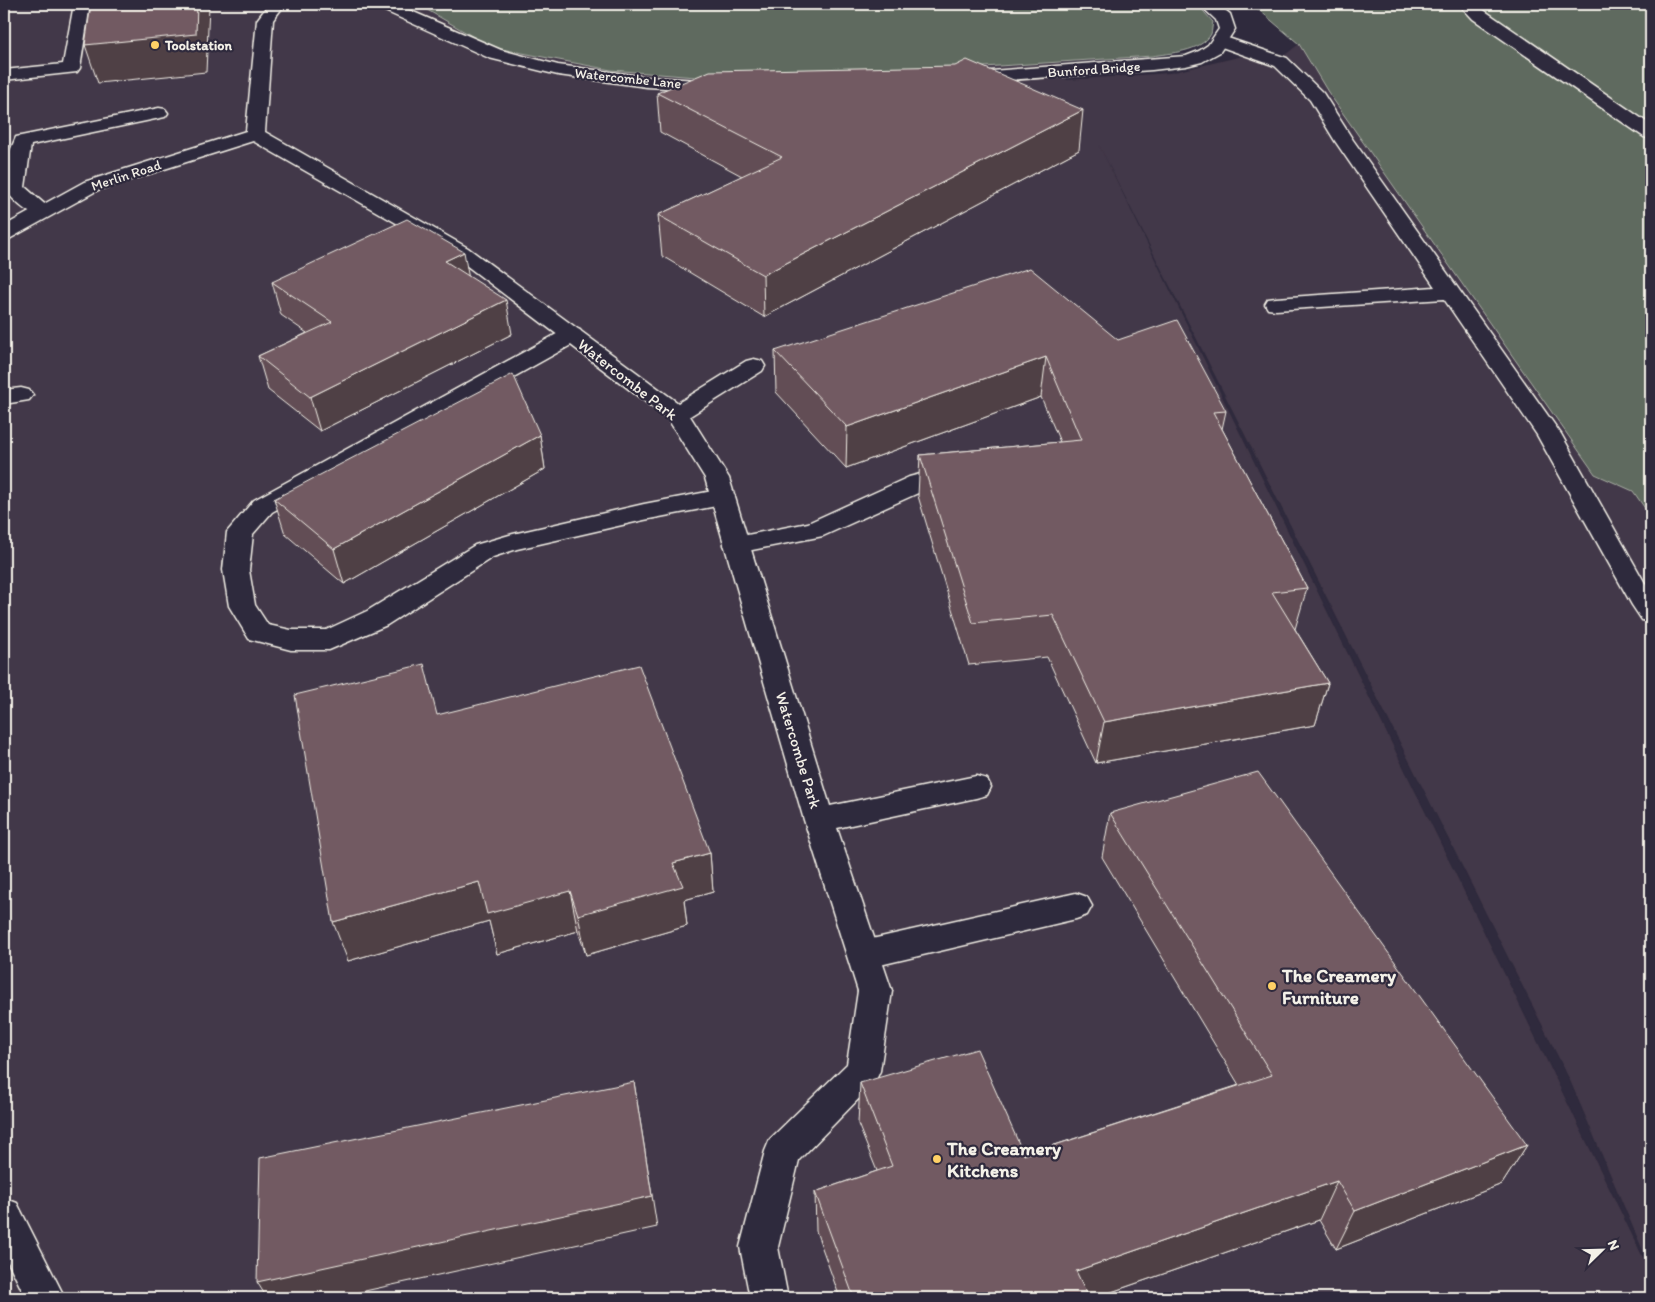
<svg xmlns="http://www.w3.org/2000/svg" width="1655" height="1302" font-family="Itim,sans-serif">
  <rect width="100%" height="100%" fill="#2f2a3d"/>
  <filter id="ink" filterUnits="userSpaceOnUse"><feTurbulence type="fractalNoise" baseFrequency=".02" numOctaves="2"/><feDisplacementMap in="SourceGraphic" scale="10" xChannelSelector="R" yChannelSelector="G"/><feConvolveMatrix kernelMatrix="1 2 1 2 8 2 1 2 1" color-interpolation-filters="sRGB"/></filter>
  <g filter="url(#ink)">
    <path fill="#433848" d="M4,4H1156L1136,58L1059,63L1067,80L1170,73L1256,53L1285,55L1299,44L1252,4H1651V1269L1569,1078L1099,145L1651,1274V1298H4Z"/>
    <path fill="#5e6a5f" stroke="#a9aea4" d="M417,4H1197L1213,22C1212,25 1212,31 1211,34C1201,52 1169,53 1152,56L830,77L708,78L611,70L491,47Z
      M1252,4H1651V517L1633,491L1595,474L1328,92L1299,44Z"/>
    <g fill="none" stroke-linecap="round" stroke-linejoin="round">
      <g stroke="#f4f1e8" stroke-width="3">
        <path id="lane" d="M74,4H90L80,68L77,72L4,80V70L63,64Z
          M1459,4H1476L1485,11L1651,125V139L1644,137L1473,19Z
          M1222,36L1287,58L1323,93L1353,140L1561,434L1651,594V622L1642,620L1632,605L1537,435L1444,299L1276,310L1268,309L1265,304L1268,299L1276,298L1435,287L1335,141L1310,100L1275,66L1216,45L1213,41L1216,37Z
          M159,108L165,109L168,113L165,117L31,145L25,187L49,208L52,212L49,216C33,220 14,202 5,189L10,151L16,137Z
          M572,328L580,330L583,335L580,340L272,512L253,534L249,570L255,605L268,625L291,630H326L367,611L475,545L513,534L644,504L723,489L732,491L735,497L732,503L644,520L517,549L493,557L387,625L329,650H291L249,639L229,606L223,570L227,532L254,500L564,330Z
          M955,465L964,468L967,473L964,478L927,489L823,536L737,553L728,551L724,545L728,539L737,537L808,523L909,477Z
          M1076,893L1087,897L1092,906L1087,915L1076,919L863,969L851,965L847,955L851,945L863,941Z
          M875,977L887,981L892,991L880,1071L875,1082L799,1160L778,1247L788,1298H750L740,1247L765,1151L770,1139L847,1064L858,991L863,981Z
          M4,1198L17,1203L65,1298H26L4,1254Z"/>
      </g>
      <g stroke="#f4f1e8" stroke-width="3">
        <path id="street" d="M269,4H285L273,20L265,132L468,248L678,403L746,361L754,359L762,361L765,366L762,371L690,416L729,478L830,806L976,776L987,779L991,787L987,795L976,798L837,828L892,991L887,1001L875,1005L863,1001L858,991L804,820L705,478L668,419L454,256L253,141L98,190L11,238L4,240V226L84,182L246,131L257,20Z
          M374,4H395L501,50L558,65L647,77L717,81L723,82L726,86L723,90L717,91L647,87L558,75L489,58L376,7Z
          M1199,4H1217L1230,14L1235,29L1220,52L1202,62L1186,66L1152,70L965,83L959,82L956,78L959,74L965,73L1186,56L1199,51L1208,45L1219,29L1216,20Z
          M21,388L29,390L33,395L29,400L4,404V390Z"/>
      </g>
      <use href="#lane" fill="#2f2a3d" fill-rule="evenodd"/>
      <use href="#street" fill="#2f2a3d" fill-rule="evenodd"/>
    </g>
    <path fill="#624d54" stroke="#f4f1e8" d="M657,93L1079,150L764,317L662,256L658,215L742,176L660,132Z
      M468,276L512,334L320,431L268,390L258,356L307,333L281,315L272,282Z
      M1118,340L1226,411L1222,429L1307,588L1295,629L1328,683L1315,725L1096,763L1047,657L969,665L918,496L920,455L1060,442L1041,397L846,468L776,392L775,351Z
      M540,435L545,469L344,584L285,534L274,499Z
      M437,715L710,853L713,892L684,900L687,926L586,955L578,931L497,954L489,921L348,961Z
      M1110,813L1527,1145L1502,1184L1336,1249L1319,1220L1094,1298H840L816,1231L815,1192L877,1171L858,1124L860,1083L1024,1155L1239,1085L1102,857Z"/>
    <path fill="#503f45" stroke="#f4f1e8" d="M197,4H209V6L206,72L98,83L85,45Z
      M1083,110L1079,150L764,317L763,275Z
      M464,252L470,285L445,261Z
      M506,300L512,334L320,431L310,397Z
      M1046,357L1041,397L846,468L847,427Z
      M540,435L545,469L344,584L334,549Z
      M1328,683L1315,725L1096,763L1104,722Z
      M710,853L713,892L684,900L687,926L586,955L578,915L673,863Z
      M479,882L570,891L578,931L497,954L489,921L348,961L333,922Z
      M634,1082L657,1227L333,1298H267L257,1282Z
      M1527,1145L1502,1184L1336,1249L1355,1211Z
      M1337,1181L1319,1220L1094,1298H1069L1076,1271Z"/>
    <path fill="#725a62" stroke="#f4f1e8" d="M91,4H197L196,34L85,45Z
      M967,60L1083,110L763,275L658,215L782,157L657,93L710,71L955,66Z
      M407,219L464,252L445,261L506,300L310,397L258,356L332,322L272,282Z
      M1030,268L1118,340L1177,320L1226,411L1213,412L1307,588L1272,592L1328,683L1104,722L1053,615L973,623L920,455L1081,440L1046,357L847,427L775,351Z
      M513,374L540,435L334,549L274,499Z
      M424,664L437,715L639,665L710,853L673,863L683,886L578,915L570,891L487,914L479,882L333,922L295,695Z
      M1258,772L1527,1145L1355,1211L1337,1181L1076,1271L1089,1298H854L815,1192L892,1166L860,1083L977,1049L1024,1155L1272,1075L1110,813Z
      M634,1082L652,1196L257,1282L260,1158Z"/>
  </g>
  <g fill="#ffd166" stroke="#2f2a3d" stroke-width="2">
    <circle cx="155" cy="45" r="5"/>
    <circle cx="1272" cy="986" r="5"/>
    <circle cx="937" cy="1159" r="5"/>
  </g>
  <g text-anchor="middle" stroke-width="4.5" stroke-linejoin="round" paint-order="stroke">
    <g font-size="14" font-weight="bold" fill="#f4f1e8" stroke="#2f2a3d" text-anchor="start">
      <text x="165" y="50">Toolstation</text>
    </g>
    <g font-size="14" fill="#f4f1e8" stroke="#2f2a3d">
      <text transform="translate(1094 69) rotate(-4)" y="5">Bunford Bridge</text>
      <text transform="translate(628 78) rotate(6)" y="5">Watercombe Lane</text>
      <text transform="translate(126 175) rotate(-18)" y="5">Merlin Road</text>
    </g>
    <g font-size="16" fill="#f4f1e8" stroke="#2f2a3d">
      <text transform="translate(628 379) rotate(38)" y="6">Watercombe Park</text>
      <text transform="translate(799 750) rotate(73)" y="6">Watercombe Park</text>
    </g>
    <g font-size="19" font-weight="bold" fill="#f4f1e8" stroke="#2f2a3d" text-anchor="start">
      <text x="1282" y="982">The Creamery<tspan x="1282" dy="22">Furniture</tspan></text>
      <text x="947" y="1155">The Creamery<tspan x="947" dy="22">Kitchens</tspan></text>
    </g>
  </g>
  <rect width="1655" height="1302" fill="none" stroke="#2f2a3d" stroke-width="20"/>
  <rect x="10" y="10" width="1635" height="1282" fill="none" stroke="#f4f1e8" stroke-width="2" filter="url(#ink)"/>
  <g transform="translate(1602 1250) rotate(67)" stroke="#2f2a3d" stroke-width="4" paint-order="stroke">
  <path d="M0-4L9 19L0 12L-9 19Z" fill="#f4f1e8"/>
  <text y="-8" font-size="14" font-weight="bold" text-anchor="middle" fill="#f4f1e8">N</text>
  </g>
</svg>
